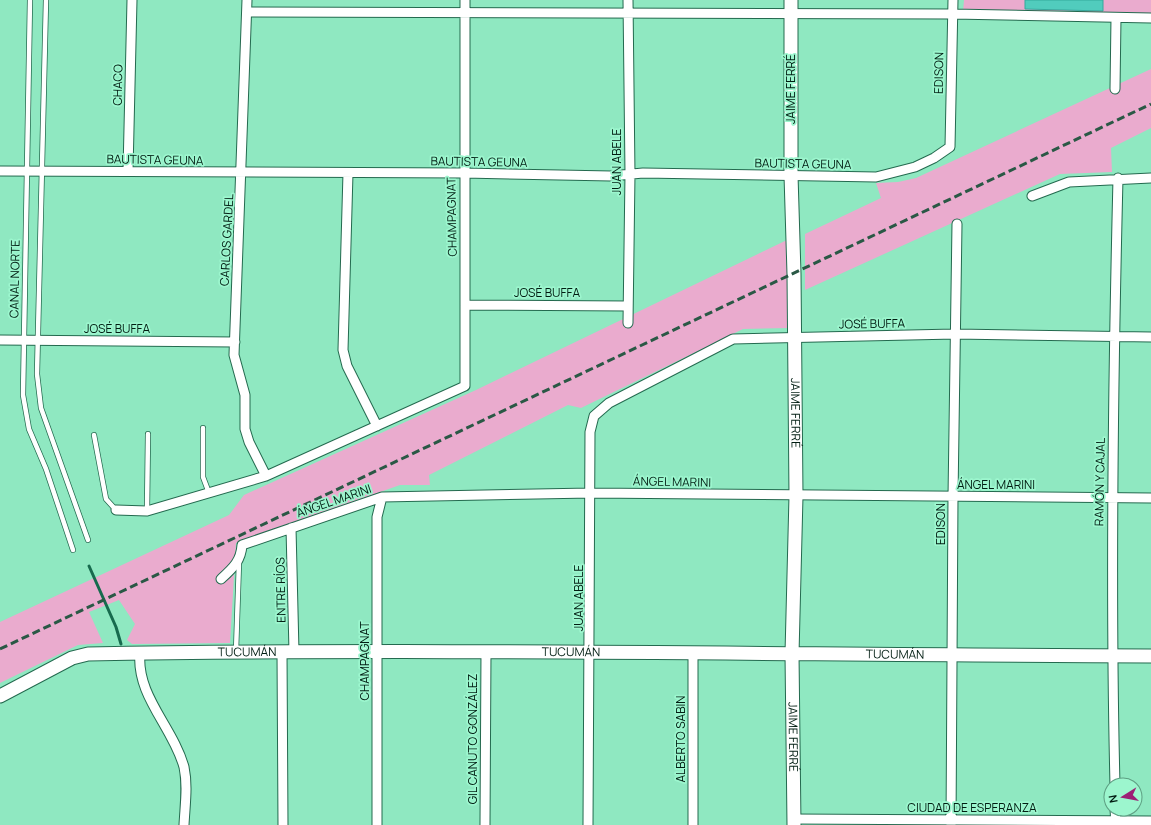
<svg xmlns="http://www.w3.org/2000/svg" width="1151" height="825" font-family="Manrope,sans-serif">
  <rect width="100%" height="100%" fill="#8fe8c1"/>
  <path fill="#eaabce" d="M964,0H1151V14L963,12Z
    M1151,69V128L1111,148L1112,172L1060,174L805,290V234L881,198L876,183L898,182L916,178Z
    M787,240L790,328L743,329L581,408L568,405L429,475L430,485H400L236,543L230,643L132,644L127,640L135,624L119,600L89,612L103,643L78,645L0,683V622L229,515L244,495L476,390Z"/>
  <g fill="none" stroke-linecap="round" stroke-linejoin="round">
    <path stroke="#176b4e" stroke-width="3" d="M89,566L116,627L121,644"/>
  </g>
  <path fill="#51ccbd" stroke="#34a99c" d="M1025,0H1103V11L1025,9Z"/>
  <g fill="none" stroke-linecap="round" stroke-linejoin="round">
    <g stroke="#246a4f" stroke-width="6">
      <path id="lane" d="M30,0L23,395L29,429L46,469L73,550
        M46,0L37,374L41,408L88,540
        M203,428V477L209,493
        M94,435L106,499L116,510
        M147,511L148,434
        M236,651L239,562"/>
    </g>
    <g stroke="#246a4f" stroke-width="11">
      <path id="street" d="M247,0L234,355L245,395V429L249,442L266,476
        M247,12L953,14L1151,18
        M1115,89L1116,18
        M0,171L464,173L611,176L643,173L876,177L915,167L934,158L950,147L953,0
        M128,171L132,0
        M348,173L343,350L347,366L377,426
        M1032,196L1069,182L1151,178
        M465,305L628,306
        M628,323L630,174L628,0
        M0,340L235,342
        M116,510L147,511L266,476L465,386V0
        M291,528L294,652
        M221,579C233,568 241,561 242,545L382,497L591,493L1151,498
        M282,652L283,825
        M140,653C136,696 173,727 184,767C188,786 185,805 184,825
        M1115,785C1110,583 1113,381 1118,178
        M1115,809L1116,825
        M793,819L1151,821
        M377,825V517L382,497
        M485,825L486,652
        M588,825L590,432L594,416L609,403L733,339L955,334L1151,337
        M693,825V653
        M951,825L953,497L957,224"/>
    </g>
    <g stroke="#246a4f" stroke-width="15">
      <g id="secondary">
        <path id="s1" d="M791,0V175L794,274L796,496L792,654L794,825"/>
        <path id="s2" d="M0,696L72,658L88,654C442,648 797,655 1151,656"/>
      </g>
    </g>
    <use href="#lane" stroke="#fff" stroke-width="4.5"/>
    <use href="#street" stroke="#fff" stroke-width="9"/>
    <use href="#secondary" stroke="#fff" stroke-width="13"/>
    <path stroke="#2a5845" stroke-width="3" stroke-dasharray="8 4" stroke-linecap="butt" d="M0,649L1151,104"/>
  </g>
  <g text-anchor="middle" stroke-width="3.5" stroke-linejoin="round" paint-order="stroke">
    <g font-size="12" fill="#011d12" stroke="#9cf6ce">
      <text transform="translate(939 73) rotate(-89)" y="4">EDISON</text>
      <text transform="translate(118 85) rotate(-89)" y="4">CHACO</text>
      <text transform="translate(791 89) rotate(-90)" y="4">JAIME FERRÉ</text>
      <text transform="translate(155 160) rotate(1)" y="4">BAUTISTA GEUNA</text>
      <text transform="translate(479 162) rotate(1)" y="4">BAUTISTA GEUNA</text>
      <text transform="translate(617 162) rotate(-90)" y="4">JUAN ABELE</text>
      <text transform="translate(803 164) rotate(1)" y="4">BAUTISTA GEUNA</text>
      <text transform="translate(452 217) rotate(-91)" y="4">CHAMPAGNAT</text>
      <text transform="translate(227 240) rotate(-87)" y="4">CARLOS GARDEL</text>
      <text transform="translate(15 279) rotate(-89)" y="4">CANAL NORTE</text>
      <text x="547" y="297">JOSÉ BUFFA</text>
      <text transform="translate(872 324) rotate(-1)" y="4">JOSÉ BUFFA</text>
      <text x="117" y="333">JOSÉ BUFFA</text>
      <text dy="4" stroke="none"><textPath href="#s1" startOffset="413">JAIME FERRÉ</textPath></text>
      <text transform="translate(672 482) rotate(1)" y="4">ÁNGEL MARINI</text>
      <text transform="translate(1100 482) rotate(-89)" y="4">RAMÓN Y CAJAL</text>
      <text x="996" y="489">ÁNGEL MARINI</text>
      <text transform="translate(334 501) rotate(-19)" y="4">ÁNGEL MARINI</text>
      <text transform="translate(941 524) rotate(-90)" y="4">EDISON</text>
      <text transform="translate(281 590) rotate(-91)" y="4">ENTRE RÍOS</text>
      <text transform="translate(579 598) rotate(-90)" y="4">JUAN ABELE</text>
      <text dy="4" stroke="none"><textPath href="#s2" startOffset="257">TUCUMÁN</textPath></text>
      <text dy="4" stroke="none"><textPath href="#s2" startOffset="581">TUCUMÁN</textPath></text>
      <text dy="4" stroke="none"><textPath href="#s2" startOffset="905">TUCUMÁN</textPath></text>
      <text transform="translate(365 661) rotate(-90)" y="4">CHAMPAGNAT</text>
      <text dy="4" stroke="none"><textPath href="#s1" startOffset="737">JAIME FERRÉ</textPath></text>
      <text transform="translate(473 739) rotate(-90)" y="4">GIL CANUTO GONZÁLEZ</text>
      <text transform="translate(681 739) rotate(-90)" y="4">ALBERTO SABIN</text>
      <text x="972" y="812">CIUDAD DE ESPERANZA</text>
    </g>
  </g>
  <g transform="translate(1123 797) rotate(259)"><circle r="19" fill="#9cf6ce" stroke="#5e9f83"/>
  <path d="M0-3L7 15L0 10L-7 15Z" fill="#9d1f75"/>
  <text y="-6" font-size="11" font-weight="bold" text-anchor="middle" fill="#011d12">N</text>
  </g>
</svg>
